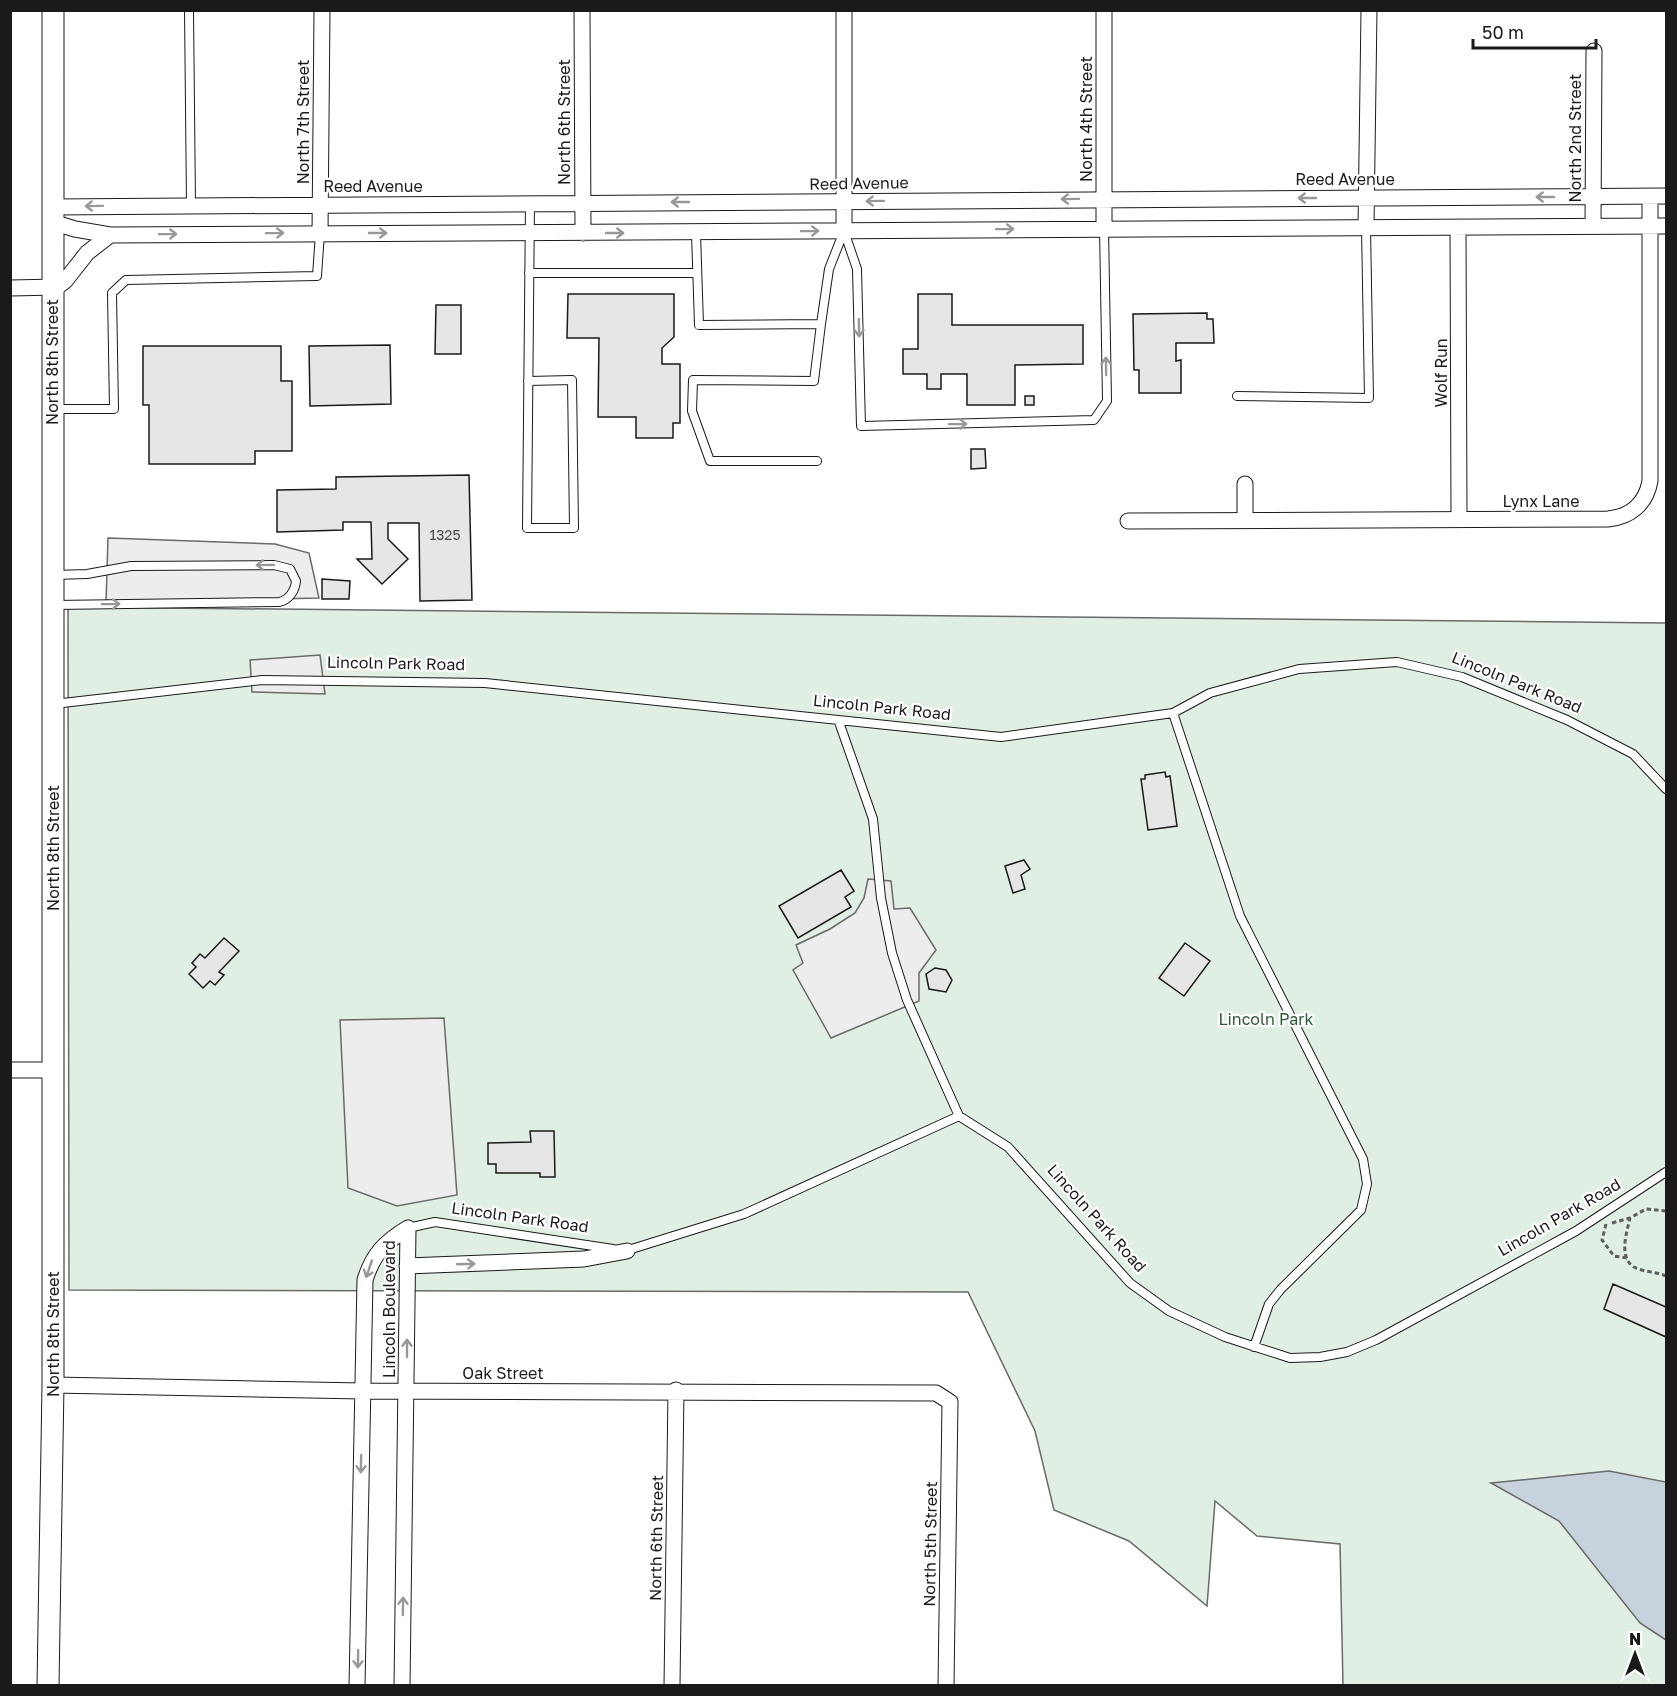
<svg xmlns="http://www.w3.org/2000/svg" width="1677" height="1696" font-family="'Golos Text',sans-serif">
  <rect width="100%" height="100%" fill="#fff"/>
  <path fill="#e0efe3" stroke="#6a6a6a" stroke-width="1.5" d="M68,607L1666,623V1685H1343L1340,1544L1257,1536L1215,1501L1207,1606L1129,1541L1054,1510L1035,1431L968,1292L69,1290Z"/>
  <path fill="#ededed" stroke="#6a6a6a" stroke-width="1.5" d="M108,538L275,544L309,553L319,598L106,603Z
    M320,655L325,694L252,692L250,660Z
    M868,879L891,881L894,909L910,908L936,950L919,973V1001L831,1038L793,970L803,963L796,945L830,929L855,913L864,898Z
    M444,1018L457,1195L397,1206L348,1188L340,1020Z"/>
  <path fill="#c6d2dc" stroke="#6a6a6a" stroke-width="1.5" d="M1609,1471L1666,1482V1640L1640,1623L1559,1521L1491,1483Z"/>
  <path fill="#e6e6e6" stroke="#1a1a1a" stroke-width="1.5" d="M568,294H674V337L662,348V364H680V423H673V438H636V417H598L599,338H567Z
    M918,294H952V325H1083V364L1015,365V405H967V374H941V389H927V374H903V349H918Z
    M436,305H461V354H435Z
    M1207,313V319H1213L1214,343H1176V361L1181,360V393H1139V370H1134L1133,314Z
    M390,345L391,404L310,406L309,346Z
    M143,346H281V381H292V451H255V464H149V405H143Z
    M1025,396H1034V405H1025Z
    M971,449H985L986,468L971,469Z
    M469,475L472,600L420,601L419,523H388V539L408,559L382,584L357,559H372L371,522H343V530L277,532V490L336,489V477Z
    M322,579L350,581L349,599H322Z
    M1165,772L1166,777L1170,776L1177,826L1148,830L1141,779H1145V775Z
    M1024,860L1030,869L1021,875L1025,889L1013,893L1005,866Z
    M841,870L854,891L845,897L851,907L798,938L779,906Z
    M224,938L239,951L219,972L224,975L215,985L210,981L203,988L189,974L196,967L192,963L200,954L205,958Z
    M1185,943L1210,961L1184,996L1159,978Z
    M935,968L946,970L952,980L946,992L929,989L926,974Z
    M530,1131H554L555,1177H540V1173H496V1164H488V1143L531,1142Z
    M1613,1284L1666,1307V1337L1604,1309Z"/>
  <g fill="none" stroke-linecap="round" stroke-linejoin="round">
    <g stroke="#1a1a1a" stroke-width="10">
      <path id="lane" d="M189,10L191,205
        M844,231L857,269L861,426L1094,420L1107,401L1104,228
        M696,233L699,325L821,324L829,269L844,231
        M529,273H697
        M528,381L572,380L574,528H527L530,202
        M1237,396L1369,398L1366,227
        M54,409H114L112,293L126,280L317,276L320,233
        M817,461H710L692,411L693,380L814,381L821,324
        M53,575L87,574L131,566L274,565L290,569L296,581C295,591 289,600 279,602L54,605
        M54,704L262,680L485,683L1001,737L1173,713L1210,693L1299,669L1397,662L1462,677L1567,720L1633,754L1666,789
        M1173,713L1240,916L1363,1159L1367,1184L1361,1210L1281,1289L1269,1304L1254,1347
        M839,722L873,819L881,898L892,953L907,1000L959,1116
        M408,1228L435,1222L613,1249
        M625,1251L744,1214L959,1116L1008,1147L1130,1283L1169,1311L1225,1337L1290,1358L1320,1357L1347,1352L1376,1340L1576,1231L1666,1172"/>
    </g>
    <g stroke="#1a1a1a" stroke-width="17">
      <path id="street" d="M582,10L583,233
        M53,207L1666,196
        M52,222L75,229L110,235L1666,226
        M1593,226L1594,51
        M1366,227L1369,10
        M1458,227L1459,519
        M1104,228V10
        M844,231V10
        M320,233L322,10
        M10,288L57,287L65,281L87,253L110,235
        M1245,484V520
        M1128,521L1608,519C1630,517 1646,504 1650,481V197
        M10,1070H53
        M407,1266L584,1259L627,1251
        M53,1385L363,1391L936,1393L950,1402L946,1686
        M357,1686L365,1280C373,1254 385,1242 408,1228
        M402,1686L408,1228
        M672,1686L676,1390"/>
    </g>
    <g stroke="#1a1a1a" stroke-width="23">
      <path id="secondary" d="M48,1686L53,1385V10"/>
    </g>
    <path stroke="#5f5f5f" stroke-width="3" stroke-dasharray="4.5 3" stroke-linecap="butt" d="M1666,1211L1646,1209L1630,1218C1627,1232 1618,1257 1634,1267C1643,1272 1657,1272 1666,1276
      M1612,1223L1630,1218
      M1606,1224L1602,1240L1614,1256L1627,1258"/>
    <use href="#lane" stroke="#fff" stroke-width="8"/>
    <use href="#street" stroke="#fff" stroke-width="15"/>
    <use href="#secondary" stroke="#fff" stroke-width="21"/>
  </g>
  <defs><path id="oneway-shaft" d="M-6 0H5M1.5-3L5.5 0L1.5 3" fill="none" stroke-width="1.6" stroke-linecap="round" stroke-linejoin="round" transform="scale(1.5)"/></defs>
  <g stroke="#989898">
    <use href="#oneway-shaft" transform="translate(1545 197) rotate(180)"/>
    <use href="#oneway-shaft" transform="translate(1307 198) rotate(180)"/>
    <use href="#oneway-shaft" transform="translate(1070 199) rotate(179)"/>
    <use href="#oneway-shaft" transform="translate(875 201) rotate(179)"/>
    <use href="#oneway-shaft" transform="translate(680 202) rotate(180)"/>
    <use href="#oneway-shaft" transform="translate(94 206) rotate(179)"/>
    <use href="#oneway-shaft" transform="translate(1005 229) rotate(-1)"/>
    <use href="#oneway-shaft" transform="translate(810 231) rotate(-1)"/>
    <use href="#oneway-shaft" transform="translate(275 233) rotate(-1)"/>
    <use href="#oneway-shaft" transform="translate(378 233)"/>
    <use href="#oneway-shaft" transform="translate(615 233)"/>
    <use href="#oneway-shaft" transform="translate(168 234) rotate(-1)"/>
    <use href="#oneway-shaft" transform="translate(859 328) rotate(89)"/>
    <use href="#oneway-shaft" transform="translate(1106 366) rotate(-91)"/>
    <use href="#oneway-shaft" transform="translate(958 424) rotate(-1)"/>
    <use href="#oneway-shaft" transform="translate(265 565) rotate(179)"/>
    <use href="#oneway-shaft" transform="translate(111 604) rotate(-1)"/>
    <use href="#oneway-shaft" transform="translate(466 1264) rotate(-2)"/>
    <use href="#oneway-shaft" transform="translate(369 1269) rotate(109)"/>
    <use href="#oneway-shaft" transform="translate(407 1348) rotate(-90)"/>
    <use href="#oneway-shaft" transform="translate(361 1464) rotate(91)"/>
    <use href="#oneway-shaft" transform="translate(403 1606) rotate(-89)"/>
    <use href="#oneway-shaft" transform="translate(358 1659) rotate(91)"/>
  </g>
  <g text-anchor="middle" stroke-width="4.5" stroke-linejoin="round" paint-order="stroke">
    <g font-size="14" fill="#4d4d4d">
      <text x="445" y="540">1325</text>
    </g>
    <g font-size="16" fill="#1a1a1a" stroke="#fff">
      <text transform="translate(1086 119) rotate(-90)" y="6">North 4th Street</text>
      <text transform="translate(303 122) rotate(-90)" y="6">North 7th Street</text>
      <text transform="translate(564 122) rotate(-90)" y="6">North 6th Street</text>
      <text transform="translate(1575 138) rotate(-90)" y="6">North 2nd Street</text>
      <text x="1345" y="185">Reed Avenue</text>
      <text transform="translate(859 183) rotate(-1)" y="6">Reed Avenue</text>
      <text x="373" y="192">Reed Avenue</text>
      <text transform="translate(52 362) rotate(-90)" y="6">North 8th Street</text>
      <text transform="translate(1441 373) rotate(-90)" y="6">Wolf Run</text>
      <text x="1541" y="507">Lynx Lane</text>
      <text transform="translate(396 663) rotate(1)" y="6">Lincoln Park Road</text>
      <text transform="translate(1517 682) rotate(22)" y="6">Lincoln Park Road</text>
      <text transform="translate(882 707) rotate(6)" y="6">Lincoln Park Road</text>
      <text transform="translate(53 848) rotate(-90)" y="6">North 8th Street</text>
      <text transform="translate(520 1217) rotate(8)" y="6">Lincoln Park Road</text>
      <text transform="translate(1559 1217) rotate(-30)" y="6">Lincoln Park Road</text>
      <text transform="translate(1097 1218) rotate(48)" y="6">Lincoln Park Road</text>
      <text transform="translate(389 1309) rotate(-90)" y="6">Lincoln Boulevard</text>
      <text transform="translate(53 1334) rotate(-90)" y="6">North 8th Street</text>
      <text x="503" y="1379">Oak Street</text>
      <text transform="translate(656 1538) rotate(-89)" y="6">North 6th Street</text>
      <text transform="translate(930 1544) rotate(-89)" y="6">North 5th Street</text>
    </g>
    <g font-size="16" fill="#2b5a34" stroke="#fff">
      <text x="1266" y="1025">Lincoln Park</text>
    </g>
  </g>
  <rect width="1677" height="1696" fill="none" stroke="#1a1a1a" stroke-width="24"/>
  <g transform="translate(1635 1654)" stroke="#ffffff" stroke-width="4.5" paint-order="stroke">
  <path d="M0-4.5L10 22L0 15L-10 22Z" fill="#1a1a1a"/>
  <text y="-9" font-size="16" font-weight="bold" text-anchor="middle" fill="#1a1a1a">N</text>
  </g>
  <path d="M1473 39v9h123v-9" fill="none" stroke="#1a1a1a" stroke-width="3"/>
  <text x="1482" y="39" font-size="18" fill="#1a1a1a" stroke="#ffffff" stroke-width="4.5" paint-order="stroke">50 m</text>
</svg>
